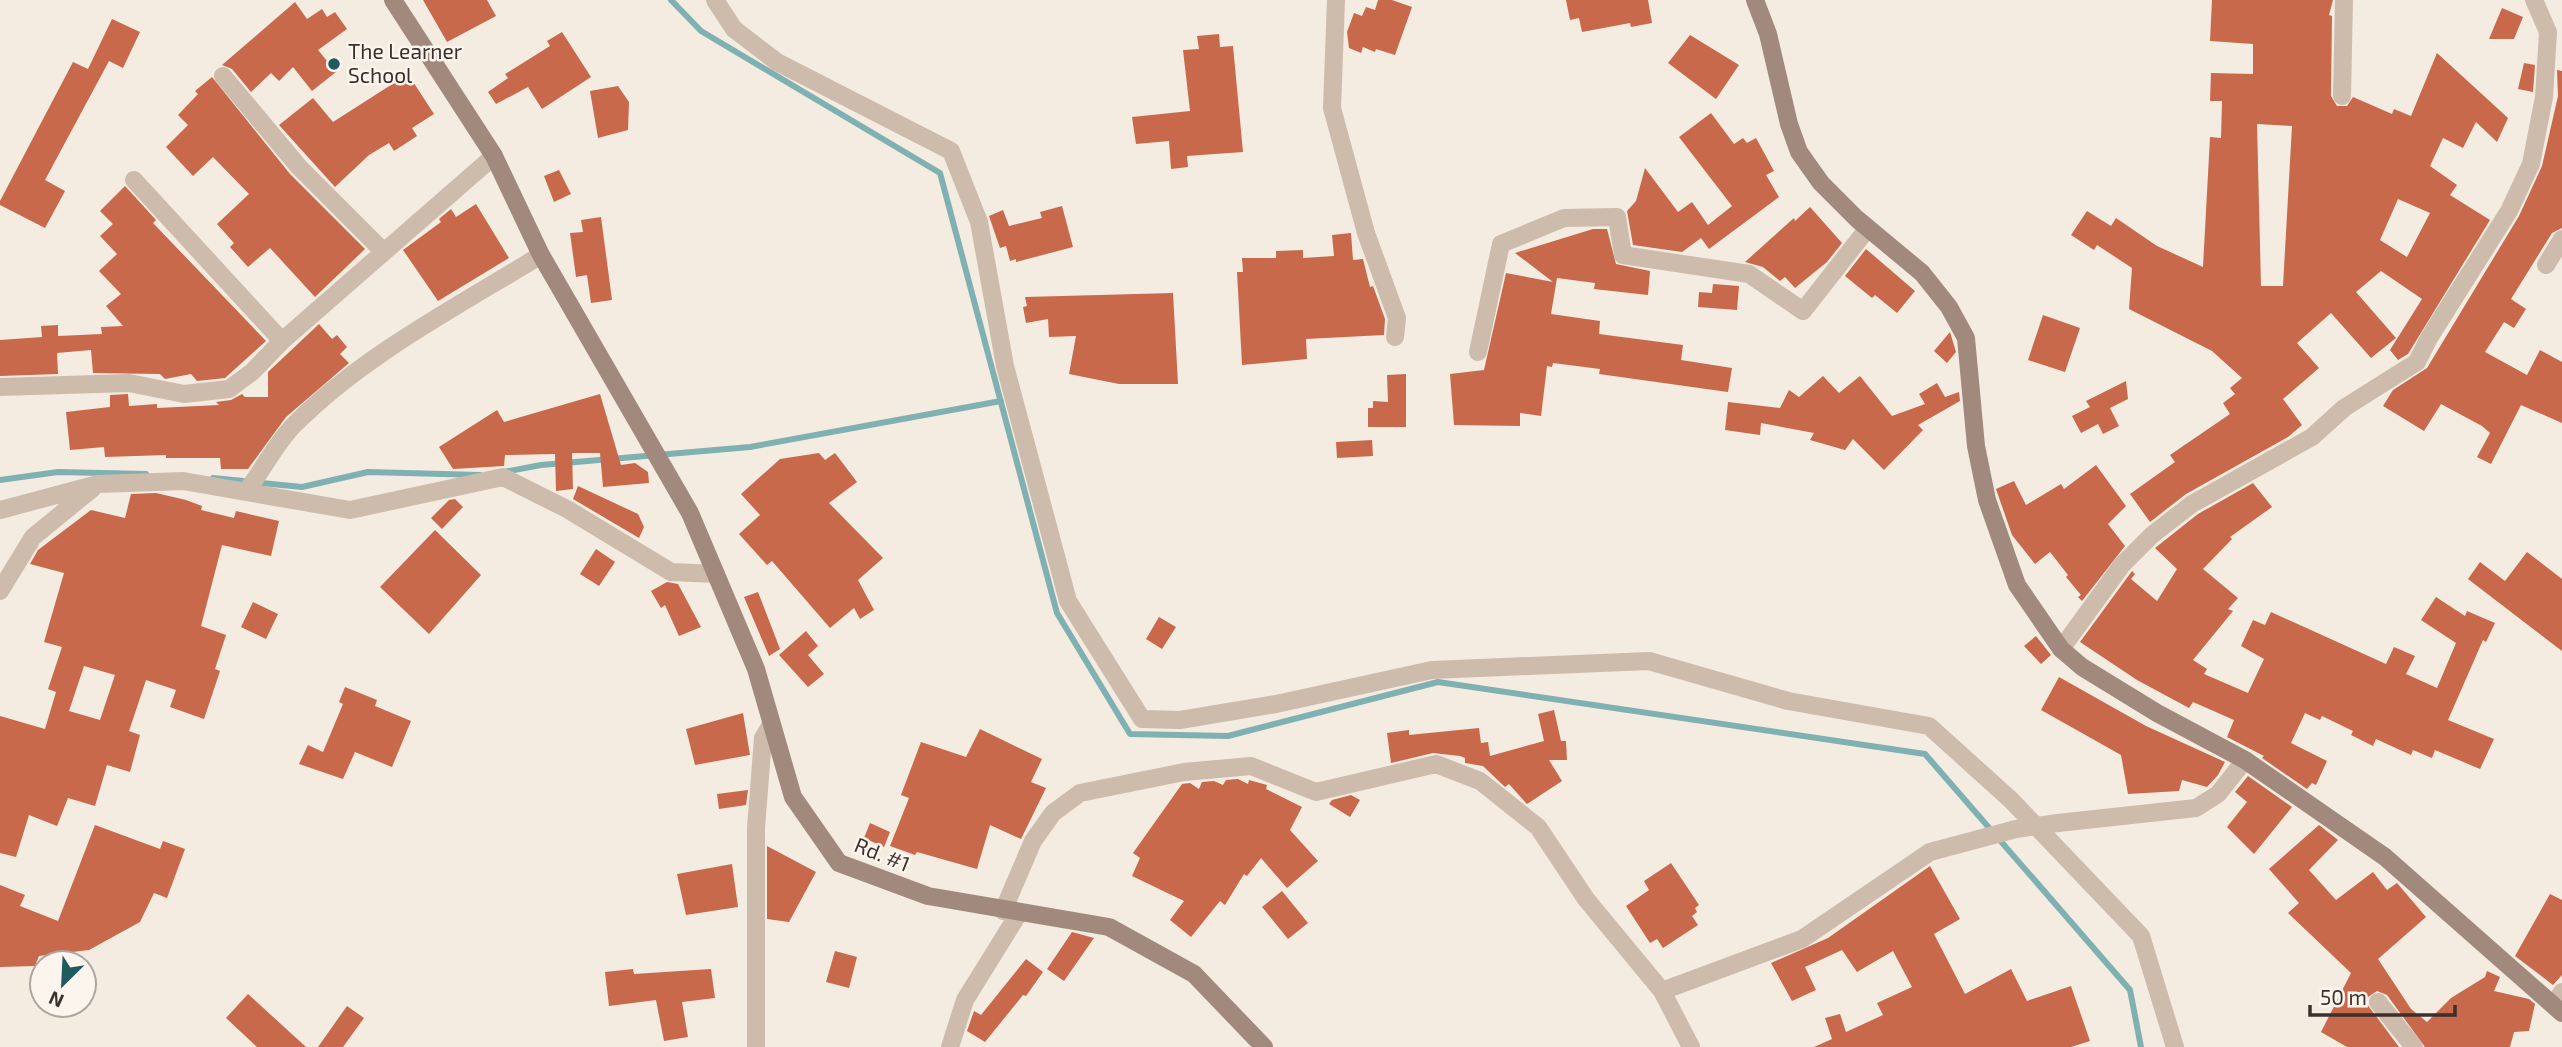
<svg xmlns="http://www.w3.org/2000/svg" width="2562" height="1047" font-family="'Exo 2',sans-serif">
  <rect width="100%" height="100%" fill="#f4ebe1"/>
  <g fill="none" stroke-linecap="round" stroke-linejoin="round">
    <path stroke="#7fb0b2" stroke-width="6" d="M671,0L701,31L940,173L1057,613L1130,734L1228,736L1438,682L1925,754L2130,990L2141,1047
      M504,472L541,465L750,447L1001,401
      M213,478L302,487L368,472L480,475
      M0,480L58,472L146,474"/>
  </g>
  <path fill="#c8694b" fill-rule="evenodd" d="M423,0H487L496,16L447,42Z
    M1378,0H1392L1412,7L1395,55L1376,49L1375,52L1363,47L1361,53L1349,48L1347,32L1354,13L1362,16L1366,7L1375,10Z
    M1566,0H1648L1652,23L1631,27L1630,23L1582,32L1579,18L1570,20Z
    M2212,0H2333L2329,15L2332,16L2331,96L2337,106H2347L2353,97L2392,114L2394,109L2411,116L2437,53L2508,118L2497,142L2476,122L2463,148L2443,138L2430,166L2457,185L2450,195L2490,220L2408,354L2398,360L2390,350L2422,299L2381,271L2356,292L2396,338L2371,358L2331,313L2297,343L2319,368L2283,399L2302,425L2288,437L2186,494L2150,522L2130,494L2175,462L2170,455L2230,414L2223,403L2235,394L2230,388L2242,378L2212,351L2129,309L2132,268L2097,245L2094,250L2071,235L2087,211L2111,226L2116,218L2157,246L2203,267L2210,137L2221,138L2222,101H2210L2211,73L2253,74V44L2210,41ZM2257,124L2292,126L2283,286H2261ZM2398,199L2430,213L2407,257L2380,240Z
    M295,2L307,19L322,9L327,17L335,12L347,29L318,50L336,72L312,91L293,67L279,81L271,73L251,92L232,69L222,65Z
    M2502,8L2523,17L2514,39H2489Z
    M112,19L140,32L123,68L109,61L45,180L65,191L45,228L0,205V201L73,62L88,69Z
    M562,32L591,77L542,109L528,87L496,104L488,92L508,78L505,74L550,46L547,41Z
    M1219,34L1220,47L1233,46L1243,152L1187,156L1188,167L1171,169L1169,141L1136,144L1132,117L1190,111L1183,50L1199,49L1197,36Z
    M1690,35L1739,65L1716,99L1668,63Z
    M2524,63L2535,65L2533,92L2518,89Z
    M2557,70L2562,71V228L2552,233L2511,299L2526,309L2514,328L2504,322L2485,352L2527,375L2540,350L2562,362V423L2521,405L2491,464L2477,457L2490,433L2482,426L2441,404L2424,431L2383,406L2393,390L2427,368L2519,216L2542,166L2558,96Z
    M408,74L434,114L412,128L417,136L394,151L389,143L369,155L335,187L279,125L313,98L333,122Z
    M212,77L290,174L365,249L315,297L270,248L248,267L230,247L234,243L217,224L249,194L213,157L193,176L166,147L188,125L178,115L198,94L195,91Z
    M618,86L629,102L628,130L598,138L590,91Z
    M1711,113L1734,144L1743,138L1747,143L1756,138L1774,171L1766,175L1779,197L1709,249L1701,238L1682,252L1633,245L1627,211L1636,201L1645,168L1678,212L1692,202L1708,225L1732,206L1679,137Z
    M559,170L571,194L554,202L544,176Z
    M125,186L156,220L153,223L266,341L225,378L197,381L191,374L165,379L160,374L93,373L91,350L57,353L58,374L0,376V340L42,337L41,326L58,325V336L102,334L101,327L123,326L106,306L121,294L99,271L117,254L100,236L113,224L100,211Z
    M476,204L509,258L438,301L403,250L441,222L439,219L451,209L456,217Z
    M1062,206L1073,247L1016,262V259L1010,261L1006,246L1000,248L989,216L1003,210L1009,226L1042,218L1040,212Z
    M1810,207L1842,243L1827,262L1795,288L1785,277L1780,281L1763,267L1745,262L1794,218L1795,221Z
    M601,217L612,300L591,303L587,275L576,277L570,233L583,232L581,220Z
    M1593,229H1607L1616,264L1650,271L1648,295L1594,289L1595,283L1557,278L1551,314L1600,321L1599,334L1683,345L1681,360L1732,368L1728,392L1599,374L1600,369L1553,363L1552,367L1547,366L1541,416L1520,413V426L1454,425L1450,374L1484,370L1506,273L1553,282L1515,253Z
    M1351,233L1353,260L1363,259L1370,287L1373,286L1385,319L1384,335L1306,339L1307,359L1242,365L1237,272H1243L1242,258H1276V251L1303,250V258L1334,256L1332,235Z
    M1866,249L1915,291L1897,313L1875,295L1872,298L1845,276Z
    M1713,284L1739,286L1737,310L1698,307L1699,292L1712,293Z
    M1173,293L1178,384H1119L1069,374L1076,336L1049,337L1048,319L1026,323L1023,307L1027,306L1025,297Z
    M2043,315L2080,328L2065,372L2028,360Z
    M319,324L332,339L337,335L347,347L340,354L349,363L286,417L248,469H221L220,458H166V455L105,457L104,447L70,450L66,412L110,407V395L128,394L129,406L157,404V408L219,405L216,402L231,400L242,394L245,397H268V372Z
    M1950,332L1956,352L1947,363L1934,351Z
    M1406,374V427H1368V408H1373V401L1388,402L1387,375Z
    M1823,376L1839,393L1860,376L1892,416L1925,404L1919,394L1937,383L1945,397L1959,392L1960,401L1918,425L1923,430L1884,470L1853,439L1845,450L1810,440L1814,433L1761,423L1760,435L1725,430L1728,402L1780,408L1789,390L1799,397Z
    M2126,381L2128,399L2110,408L2119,426L2103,434L2098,424L2081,433L2072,416L2090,407L2086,401Z
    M600,394L621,465L635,463L648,472L649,483L603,487L600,453H572L573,489L556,491L555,454L505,455L504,466L453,469L439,447L497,410L504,422Z
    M1372,440L1373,456L1337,458L1336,442Z
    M819,453L825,460L835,453L857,482L829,503L883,558L858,580L874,610L860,619L854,608L830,628L772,561L767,565L739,534L760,515L741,494L780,459Z
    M2096,465L2126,506L2108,524L2125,546L2082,601L2078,597L2081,595L2066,577L2068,575L2050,552L2035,564L2012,535L1996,489L2014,481L2026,505L2061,484L2064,489Z
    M2253,483L2272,507L2230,537L2232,539L2203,569L2238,598L2228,609L2233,611L2193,660L2207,669L2204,674L2248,693L2264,659L2241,646L2253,620L2265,625L2271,612L2386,664L2394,647L2415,656L2406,674L2437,688L2456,643L2421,620L2436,597L2465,616L2467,611L2495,623L2486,642L2483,640L2448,720L2494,739L2480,769L2435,750L2432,758L2413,750L2411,755L2376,739L2373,746L2351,735L2353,731L2322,716L2320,720L2305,713L2291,743L2327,761L2316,785L2312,783L2307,789L2262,758L2264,756L2227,737L2234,720L2193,702L2189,708L2137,680L2080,642L2132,571L2135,574L2131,579L2157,601L2177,569L2155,548L2198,514Z
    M578,486L638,514L644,527L639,538L573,499Z
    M156,493L186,500L202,506L201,510L234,518L236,511L279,521L271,556L222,545L201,626L226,635L215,669L220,671L204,719L170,707L176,690L146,680L129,731L140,735L130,772L107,765L95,806L68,798L57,826L29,815L16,857L0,853V716L45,729L56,692L48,689L62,647L44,642L64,573L30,564L38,550L91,510L125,518L131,494ZM84,666L115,675L100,720L69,711Z
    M455,499L463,507L442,529L431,518L449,500Z
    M435,530L481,575L429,634L380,587Z
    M596,549L615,562L599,586L580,574Z
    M2527,552L2562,579V651L2468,579L2480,562L2505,581Z
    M667,582L678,584L701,627L679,636L665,605L661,608L651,591Z
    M758,592L780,649L769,656L744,597Z
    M253,602L278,614L266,639L241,627Z
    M1159,617L1176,627L1162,649L1146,639Z
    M806,631L818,646L808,655L824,674L808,687L779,655Z
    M2036,636L2051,655L2041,664L2024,646Z
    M2059,677L2146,726L2225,762L2218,775L2207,787L2182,780L2179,791L2128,794L2121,755L2041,710Z
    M345,687L377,700L375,706L411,721L392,767L355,752L343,779L299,764L308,745L323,752L343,704L339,702Z
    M1554,710L1561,741H1566L1567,760H1549L1562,781L1527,804L1509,784L1505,787L1483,766L1465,763V758L1460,756L1433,753L1391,763L1387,733L1409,730V735L1479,728L1481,743L1488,742L1490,756L1544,741L1538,714Z
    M743,713L750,755L695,765L686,729Z
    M980,729L1042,759L1031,782L1046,788L1021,839L990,825L977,869L917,852L915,855L890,846L909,798L901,795L921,742L966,757Z
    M2248,776L2292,807L2254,854L2227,827L2247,802L2235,792Z
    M1238,779L1248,784L1249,780L1267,785L1266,789L1302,807L1290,830L1318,861L1287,888L1261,858L1247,876L1244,874L1225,905L1220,901L1191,937L1170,920L1184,901L1132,876L1140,858L1133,853L1182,784L1190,783L1199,789L1202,782L1214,781L1223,785L1226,780Z
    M748,790L746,805L719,809L717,794Z
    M1351,795L1360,800L1350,817L1329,804L1332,800Z
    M870,823L890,832L884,847L864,838Z
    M95,825L160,849L163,841L185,849L167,898L154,893L140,922L89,950L39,956L35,966L0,967V885L25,895L20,906L58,921Z
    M2319,825L2338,840L2309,870L2336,900L2373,872L2387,890L2397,883L2426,917L2378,959L2411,1009L2427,1022L2451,998L2485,977L2487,971L2500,977L2494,991L2529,999L2535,1004L2529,1031L2514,1032L2510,1047H2425L2387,995L2377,991L2368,997L2367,1004L2399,1047H2347L2321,1032L2351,973L2288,913L2299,903L2269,869Z
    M767,846L816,872L789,922L767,919Z
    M1671,863L1699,905L1695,908L1697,912L1692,916L1698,925L1663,948L1657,939L1650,943L1626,906L1649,890L1644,881Z
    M732,864L738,907L686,915L677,874Z
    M1930,866L1960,919L1934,934L1965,994L2011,969L2027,1001L2071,986L2090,1041L2071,1047H1814L1832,1039L1825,1018L1840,1014L1846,1032L1883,1015L1877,1003L1912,987L1893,951L1857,972L1842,950L1805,967L1816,990L1792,1001L1771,963L1828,938Z
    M1282,891L1308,923L1288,939L1262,907Z
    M2550,894L2562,900V975L2553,985L2515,956Z
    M1072,932L1094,938L1064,981L1047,969Z
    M835,951L857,957L849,988L826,982Z
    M1026,959L1043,972L1026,996L1023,995L985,1042L967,1031L974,1011L981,1015Z
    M633,969L634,974L711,969L715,998L682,1002L688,1037L664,1041L656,1000L609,1006L605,972Z
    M248,994L306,1047H257L226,1018Z
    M347,1006L364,1018L343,1047H318Z"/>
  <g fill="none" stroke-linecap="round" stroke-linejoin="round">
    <path stroke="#cdbbac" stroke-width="18" d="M715,0L734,29L777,62L951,151L979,222L1005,366L1068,601L1142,719L1180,720L1276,704L1432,670L1649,661L1788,701L1929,726L2011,800L2141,936L2175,1047
      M1336,0L1332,108L1366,233L1397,318L1395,337
      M223,76L299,167L383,251
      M2342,96L2344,0
      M134,180L282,341
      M2546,265L2562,239
      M1478,352L1501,244L1564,218L1617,217L1623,255L1749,274L1803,311L1868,228
      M0,387L129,383L184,394L229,389L252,372L282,341L494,156
      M247,490C263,470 276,443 294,425C362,356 458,306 541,255
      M0,510L98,484L183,481L350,510L503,477L567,509L671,572L716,574
      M0,591L33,537L93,488
      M2061,649L2122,565L2152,535L2192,504L2312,437L2344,408L2417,362L2429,338L2509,211L2531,164L2544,97L2548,32L2534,0
      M2058,823L2196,808L2218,794L2245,760
      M1003,911L1033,841L1053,813L1080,793L1184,772L1251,766L1316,792L1436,764L1480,781L1538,827L1586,899L1662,991L1691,1047
      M1662,991L1802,939L1930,852L2016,829
      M2378,1002L2414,1047
      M2554,1005L2562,992
      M756,1047V828L763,738L770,726
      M950,1047L965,1000L1019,913"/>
    <path stroke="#a18a7d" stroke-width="18" d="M393,0L494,156L541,255L690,513L756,669L793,797L839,863L928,896L1109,927L1194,974L1264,1047
      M1755,0L1768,34L1789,124L1799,152L1821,183L1857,219L1922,273L1949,307L1966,338L1976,446L1987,500L2017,585L2061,649L2082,667L2157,713L2245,760L2385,857L2562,1013"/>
    <path stroke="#cdbbac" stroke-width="18" d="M2016,829L2058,823"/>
  </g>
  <circle fill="#1f5a5e" stroke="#fbf5ee" stroke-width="2.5" cx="334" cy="64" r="7"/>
  <g text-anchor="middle" stroke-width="5" stroke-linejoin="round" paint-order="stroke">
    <g font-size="21" fill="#3b302b" stroke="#fbf5ee" text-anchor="start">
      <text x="348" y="59">The Learner<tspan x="348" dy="24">School</tspan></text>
    </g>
    <g font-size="21" fill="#3b302b" stroke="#fbf5ee">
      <text transform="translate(882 855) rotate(22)" y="7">Rd. #1</text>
    </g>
  </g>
  <g transform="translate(63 984) rotate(204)"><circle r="33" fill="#fbf5ee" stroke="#aea6a0" stroke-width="2"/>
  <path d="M0-5L12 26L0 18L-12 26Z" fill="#1f5a5e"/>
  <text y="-10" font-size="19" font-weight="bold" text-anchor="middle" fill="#3b302b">N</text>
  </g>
  <path d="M2310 1005v10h145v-10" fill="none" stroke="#3b302b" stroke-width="3.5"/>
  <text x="2320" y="1005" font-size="21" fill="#3b302b" stroke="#fbf5ee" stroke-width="5" paint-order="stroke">50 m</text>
</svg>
